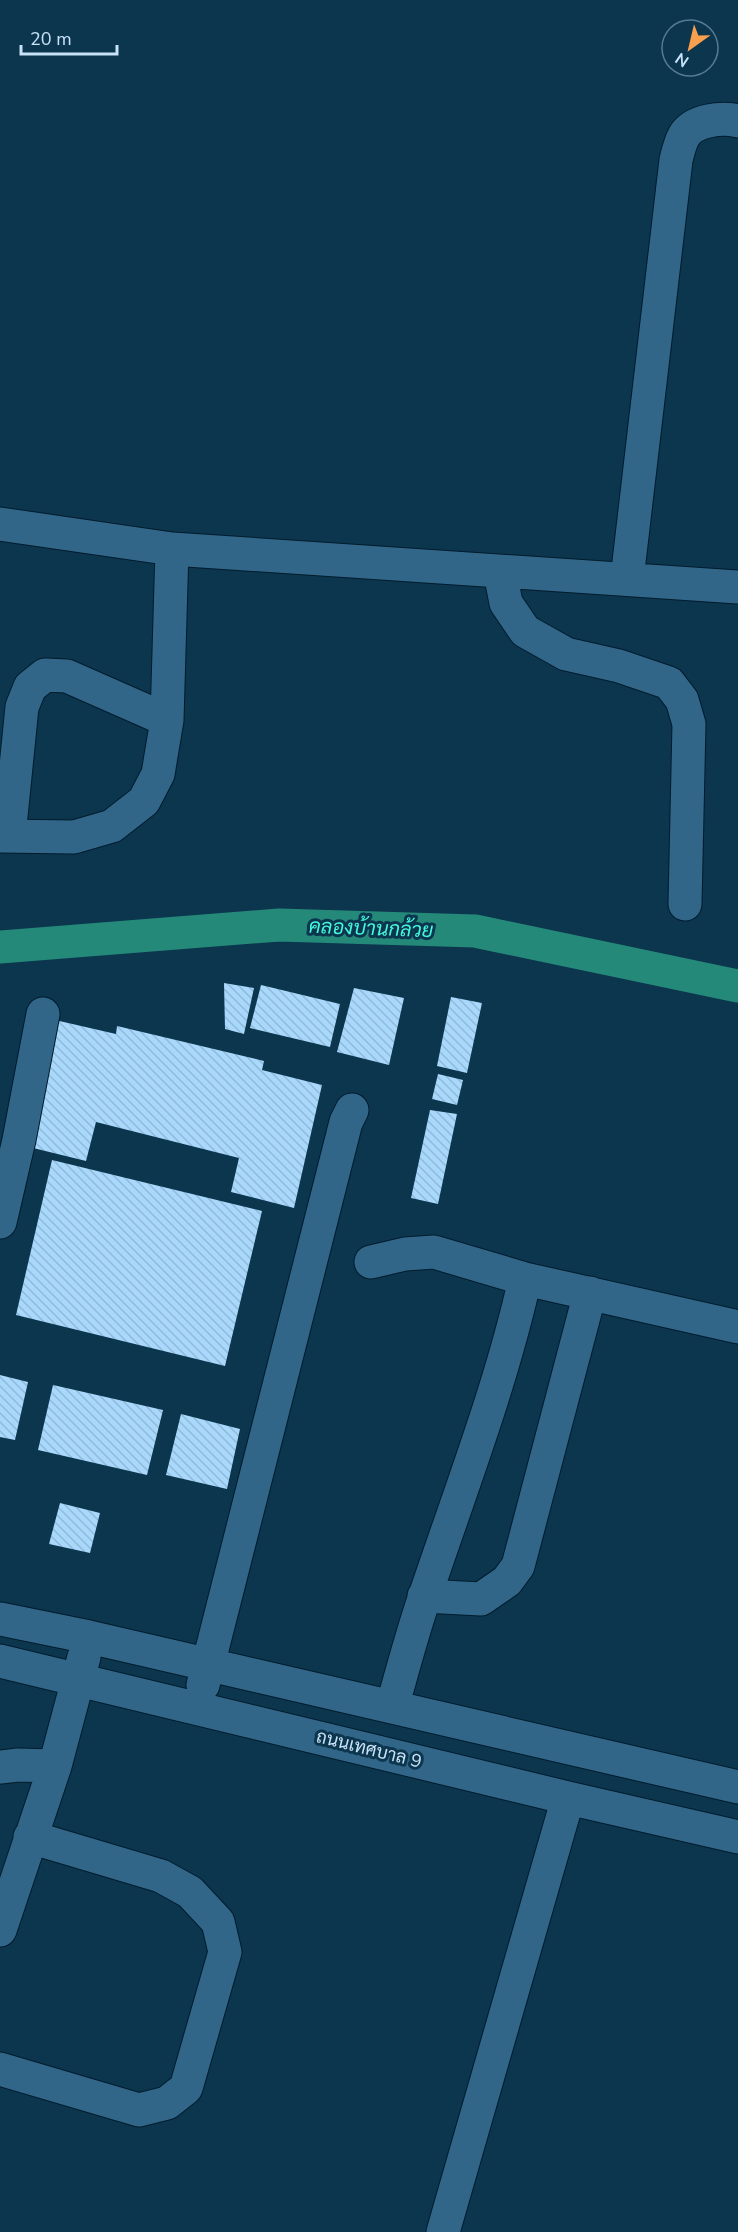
<svg xmlns="http://www.w3.org/2000/svg" width="738" height="2232" font-family="'Nunito Sans',Sarabun,sans-serif">
  <defs>
    <pattern id="building-back-hatch" width="6" height="6" patternUnits="userSpaceOnUse" patternTransform="scale(1.5)"><rect width="6" height="6" fill="#a8d8fb"/><path d="M-1 5l2 2M0 0l6 6M5-1l2 2" fill="none" stroke="#92bad8"/></pattern>
  </defs>
  <rect width="100%" height="100%" fill="#0c354e"/>
  <g fill="none" stroke-linecap="round" stroke-linejoin="round">
    <path stroke="#258979" stroke-width="33" d="M0,947L279,925L475,931L738,986"/>
  </g>
  <path fill="url(#building-back-hatch)" d="M224,983L254,988L244,1034L225,1029Z
    M261,985L340,1004L330,1047L250,1028Z
    M354,988L404,998L389,1065L337,1052Z
    M451,997L482,1003L467,1073L437,1066Z
    M55,1020L116,1034L117,1026L264,1061L262,1070L322,1085L294,1208L231,1192L239,1158L96,1122L86,1161L25,1146Z
    M438,1074L463,1080L457,1105L432,1099Z
    M430,1110L457,1114L438,1204L411,1198Z
    M52,1160L262,1211L225,1366L16,1315Z
    M0,1375L28,1382L15,1440L0,1437Z
    M53,1385L163,1410L147,1475L38,1450Z
    M181,1414L240,1429L227,1489L166,1475Z
    M60,1503L100,1513L90,1553L49,1544Z"/>
  <g fill="none" stroke-linecap="round" stroke-linejoin="round">
    <g stroke="#011c2d" stroke-width="35">
      <path id="minor" d="M0,524L172,549L738,587
        M500,572L506,603L525,631L566,654L619,666L669,683L682,700L689,724L685,904
        M627,579L676,160C678,152 680,143 684,136C693,120 722,117 738,121
        M0,836L74,837L112,826L144,801L158,774L167,720L172,549
        M9,836L22,707L30,687L45,675L67,676L167,720
        M0,1222L19,1140L43,1014
        M371,1262L405,1254L434,1252L525,1279
        M424,1596L481,1599L507,1581L518,1566L590,1293
        M0,1619L89,1637L738,1787
        M0,1661L568,1798L738,1837
        M203,1685L346,1122L352,1110
        M392,1707C403,1669 413,1630 426,1593C461,1489 501,1386 525,1279L738,1327
        M0,1767L18,1765L55,1766
        M0,1930L55,1766L84,1657
        M0,2069L139,2110L167,2103L186,2088L225,1952L218,1922L190,1892L161,1876L30,1837
        M443,2232L568,1798"/>
    </g>
    <use href="#minor" stroke="#326688" stroke-width="33"/>
  </g>
  <g text-anchor="middle" stroke-width="6" stroke-linejoin="round" paint-order="stroke">
    <g font-size="18" fill="#c8e3f7" stroke="#0c354e">
      <text transform="translate(369 1749) rotate(14)" y="6">ถนนเทศบาล 9</text>
    </g>
    <g font-size="20" font-style="italic" fill="#44f8dc" stroke="#0c354e">
      <text transform="translate(371 928) rotate(2)" y="7">คลองบ้านกล้วย</text>
    </g>
  </g>
  <g transform="translate(690 48) rotate(214)"><circle r="28" fill="#0c354e" stroke="#577b92" stroke-width="1.5"/>
  <path d="M0-4.5L10 22L0 15L-10 22Z" fill="#fa9f4e"/>
  <text y="-9" font-size="16" font-weight="bold" text-anchor="middle" fill="#c8e3f7">N</text>
  </g>
  <path d="M21 45v9h96v-9" fill="none" stroke="#c8e3f7" stroke-width="3"/>
  <text x="30" y="45" font-size="18" fill="#c8e3f7" stroke="#0c354e" stroke-width="4.5" paint-order="stroke">20 m</text>
</svg>
